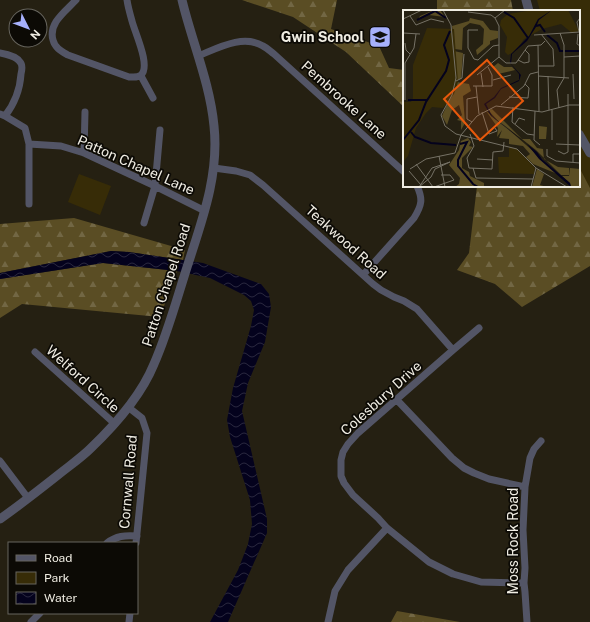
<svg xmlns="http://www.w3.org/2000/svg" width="590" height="622" font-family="'Public Sans',sans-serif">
  <defs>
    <pattern id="forest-firs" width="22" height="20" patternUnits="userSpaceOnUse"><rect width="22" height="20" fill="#5a4d24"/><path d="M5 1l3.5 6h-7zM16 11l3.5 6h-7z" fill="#726744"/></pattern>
    <pattern id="water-waves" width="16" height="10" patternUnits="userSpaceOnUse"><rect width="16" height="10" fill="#04021d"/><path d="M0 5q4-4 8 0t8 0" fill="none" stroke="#29273e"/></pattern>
  </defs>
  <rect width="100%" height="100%" fill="#252012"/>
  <path fill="url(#forest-firs)" d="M242,0H337L331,29L379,46L389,68L404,70V107L346,52L293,17Z
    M437,0H511L513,11H437Z
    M579,153L590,170V266L522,307L495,284L457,270L469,253L477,186H579Z
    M74,218L185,250L183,260L129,252L111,251L0,273V224Z
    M103,263L177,271L160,317L22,304L0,318V279Z
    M397,611L460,622H391Z"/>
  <path fill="#372c07" d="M537,0H590V188L579,167V11H540Z
    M79,174L111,186L100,215L68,202Z"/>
  <path fill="url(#water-waves)" d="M111,251L129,252L203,263L261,284L269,294L271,307L265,342L248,383L242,411L267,519V533L228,622H210L238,570L248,544L252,524L250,500L230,437L227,420L233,388L251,326L254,310L251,301L244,295L210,278L177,271L103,263L0,279V273Z"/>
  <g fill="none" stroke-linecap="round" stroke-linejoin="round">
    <path stroke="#535566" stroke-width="7" d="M76,0C66,11 48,23 53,40C55,48 61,51 68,55L129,77C133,77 138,78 141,75C151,66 135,33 132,21C130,14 128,7 127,0
      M0,53C6,54 17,57 20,62C23,65 22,70 21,74C20,90 15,103 5,116
      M198,56C218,48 243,34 263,46C267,48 270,51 274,54L404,172
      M141,76L153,98
      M0,114L5,116L25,128L29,144L61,146L84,153L155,186L205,211
      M29,144V204
      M84,153L85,112
      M214,168L236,171L250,175L263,185L373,284L381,290L394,297L404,301L417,309L453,350
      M144,223L155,186L160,130
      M363,275L414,218C422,205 423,199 417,186
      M479,328L453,350L358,433L348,444L343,452L341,460V476L344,483L353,495L378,518L387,528L429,562L453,574L481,582L524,583
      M35,352L115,424
      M397,400L452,458L464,468L474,473L489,479L525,487
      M128,407L142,418L147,433L136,543
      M0,461L28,498
      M107,543C116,536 125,535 137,536
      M31,622L40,613
      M129,622L130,613
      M328,622L335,591L348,570L387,528
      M527,622L525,592L524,583L525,568L523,530L525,487L530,458L534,449L541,441"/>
    <path stroke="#535566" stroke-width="9" d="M526,0L529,11
      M579,134L590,153
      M0,519C20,505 39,490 58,475C69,466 81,458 91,448C115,425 141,396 154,364C169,330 178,294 190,258C204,215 219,172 214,126C210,83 192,42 182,0"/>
  </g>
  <defs>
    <g id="school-square" transform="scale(1.15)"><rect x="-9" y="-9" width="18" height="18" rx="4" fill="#a7b1fc" stroke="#0c0a05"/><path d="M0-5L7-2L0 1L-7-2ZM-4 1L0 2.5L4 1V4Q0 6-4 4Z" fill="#111"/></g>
  </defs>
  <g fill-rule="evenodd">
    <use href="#school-square" x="380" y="37"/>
  </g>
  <g text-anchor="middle" stroke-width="3.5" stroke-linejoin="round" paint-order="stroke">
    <g font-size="14" font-weight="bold" fill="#f0ede3" stroke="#0c0a05" text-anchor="end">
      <text x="364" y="42">Gwin School</text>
    </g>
    <g font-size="14" fill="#f0ede3" stroke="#0c0a05">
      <text transform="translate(344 100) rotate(42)" y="5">Pembrooke Lane</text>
      <text transform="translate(136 165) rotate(24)" y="5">Patton Chapel Lane</text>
      <text transform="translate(346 242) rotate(42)" y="5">Teakwood Road</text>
      <text transform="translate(166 285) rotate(-72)" y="5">Patton Chapel Road</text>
      <text transform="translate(83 379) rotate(42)" y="5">Welford Circle</text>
      <text transform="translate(381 398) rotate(-42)" y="5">Colesbury Drive</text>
      <text transform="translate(128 482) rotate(-85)" y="5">Cornwall Road</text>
      <text transform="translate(513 541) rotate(-90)" y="5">Moss Rock Road</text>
    </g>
  </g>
  <g transform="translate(403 10)">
    <rect width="177" height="177" fill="#252012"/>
    <path d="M130,0H165L176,21L169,23L158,14L139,19L121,29L113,41L105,45L102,42L104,27L97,15L98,10L105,4Z" fill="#372c07"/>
    <path d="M31,0H37L42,7L26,5L14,11L17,6ZM67,8L80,11L87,20L95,21V28L87,31V34L74,45L73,40L80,34L81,19L77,15L67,13L60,18L59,40L52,39L49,16L66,11ZM51,41L60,43L58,69L54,70ZM95,53L101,57H109L112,60L95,64L90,57ZM54,72L66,74L68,81L60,86L62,113L58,120V111L54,110L59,105L56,95L49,100L44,115L39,106ZM89,99L119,129H127L134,138L140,139L141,149L155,157L166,158V165H158L133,140L97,112L157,165L130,154L123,147L127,144L120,136L106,134V129L96,128L99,120L94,127L95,118L83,101L97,113L85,100ZM136,116L144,117L143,129H136ZM65,128L68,132L66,136L70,137L59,148V158L66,162L67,166L81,173V177H52L56,174L57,168L46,155L56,140L58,131ZM167,158L177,159V177H168L167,173L159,166H166ZM134,159L141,164L137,175L144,177H129Z" fill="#5a4d24"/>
    <path d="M24,18L51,19L55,72L51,84L40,98L29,97L23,103L13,118L5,146L0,152V92H8L10,88V55ZM106,137L114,139L132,158L131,164L96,163L95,147H106Z" fill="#372c07"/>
    <path d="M149,0L136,10L133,17L124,31L109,44L108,54L118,65L116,71L98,79L92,88L83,94L89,106L134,142L139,149L167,173L168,177L136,149L124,134L88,106L81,94L91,87L98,78L116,70V64L107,53L108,44L126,26L135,9Z" fill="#04021d"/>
    <path fill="none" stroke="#04021d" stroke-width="2" d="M101,2L111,8L125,28M14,10L32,1L43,8M133,16L137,15L142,22M144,25L154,33L157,41H160M162,41H177M5,90H24M8,122L12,127L28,133L53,135M0,130L16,110L23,92L43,61L46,50L41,35L47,21M57,134L64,132L55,150V156L70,174L75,177"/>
    <path fill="none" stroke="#767266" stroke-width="1" d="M40,0L48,15L53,68L49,85L38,105L42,116L53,124L114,139L133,158L164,177M65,2L88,5L92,8L96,16V47L103,53H113L125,36L138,35L142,31M7,6L13,15L28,9L41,12M92,8L102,0M0,9L19,0M75,20H65V38L71,49L75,50L90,36L96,35M176,22L174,12L177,8M0,23L17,24M175,24L174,34L177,36M131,25L177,22M2,33L3,40L7,44M135,35L136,101M161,47L177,46M115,50L121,53L126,52V44L122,40M135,56H151L150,39L138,24M78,63L80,77M170,64L171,89M74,65L96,47M135,66L166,68M145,66L146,100M90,70L108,65M53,71L59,68L61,44M70,76H89V65L85,57M73,76L76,104M106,87L125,88L126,78L122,74M2,90V53L11,38L13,24M98,95L121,76L127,64L135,62M110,97L109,112L124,124L131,125M156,98L154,80L161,68V35L157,23M132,101L131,130L137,135M79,102L86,124L94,121L92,118M69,112L64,109V89L74,87M112,114L116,108L122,110M67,124L71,136L64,148L66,158L89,159L90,142L100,141L101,132M58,125L74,106L93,96L139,102L166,95H177M149,130V100M153,134L177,135M144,139V146L153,151L177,153M155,141L161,144L165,142V84M36,146L42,177M74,149L90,150M170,152V144H177M13,154L30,177M70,158L73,168L130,169M7,159L23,149L52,143L58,125M6,161L18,175M16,177L29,158L47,152M16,177L28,167L32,159L47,152M31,177L51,170L47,165H38M128,177L133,158"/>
    <path fill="#e8590c" fill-opacity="0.15" stroke="#e8590c" stroke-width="2" d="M84,50L120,91L77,130L41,89Z"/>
    <rect width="177" height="177" fill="none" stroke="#f0ede3" stroke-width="2"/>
  </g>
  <rect x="8" y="542" width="130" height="72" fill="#0c0a05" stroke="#67655e"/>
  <rect x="16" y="555" width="20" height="6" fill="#535566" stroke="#67655e"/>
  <text x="44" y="562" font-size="12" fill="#f0ede3">Road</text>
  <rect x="16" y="572" width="20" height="12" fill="#372c07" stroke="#67655e"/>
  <text x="44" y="582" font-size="12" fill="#f0ede3">Park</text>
  <rect x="16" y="592" width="20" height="12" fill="url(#water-waves)" stroke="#67655e"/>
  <text x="44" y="602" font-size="12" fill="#f0ede3">Water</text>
  <g transform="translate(28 28) rotate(132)"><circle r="19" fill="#0c0a05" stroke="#67655e"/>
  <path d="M0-3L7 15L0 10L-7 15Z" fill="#a7b1fc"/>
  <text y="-6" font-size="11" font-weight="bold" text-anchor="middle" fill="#f0ede3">N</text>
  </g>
</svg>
